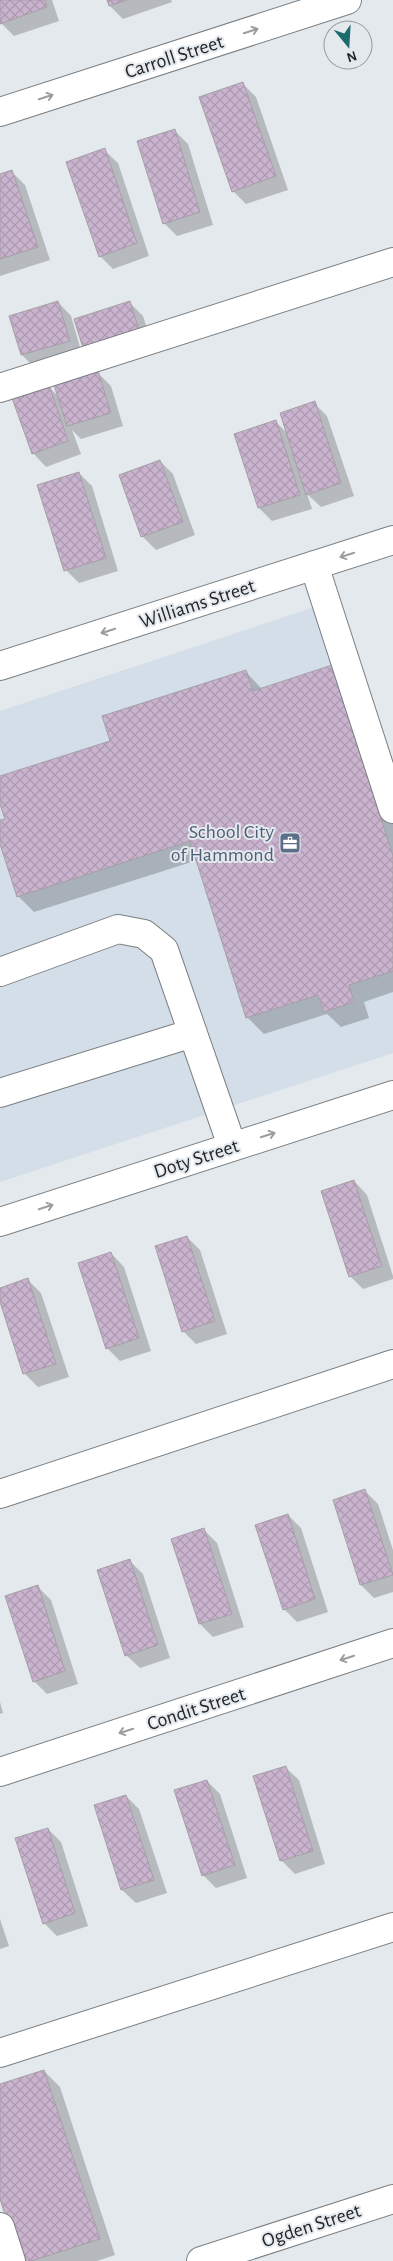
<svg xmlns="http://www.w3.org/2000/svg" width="393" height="2261" font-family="'Alegreya Sans',sans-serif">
  <defs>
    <pattern id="building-cross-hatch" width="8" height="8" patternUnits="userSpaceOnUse" patternTransform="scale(1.25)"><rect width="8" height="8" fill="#cab3ce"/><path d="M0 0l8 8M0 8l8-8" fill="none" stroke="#ad9ab1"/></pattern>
  </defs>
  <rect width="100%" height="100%" fill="#e4e9ee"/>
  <path fill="#d3dee8" d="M333,601L393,783V1053L0,1182V711Z"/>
  <path fill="#0003" d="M0,0H52L59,21L14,36L1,23Z
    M108,0H171L172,2L123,19L110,6Z
    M243,84L256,97L288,190L246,204L233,191Z
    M175,131L188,144L213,225L177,236L164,223Z
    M104,150L118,163L149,256L113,269L100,256Z
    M12,172L25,185L50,260L0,276V176Z
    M58,302L71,316L82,354L35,368L22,355Z
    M130,303L143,316L153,347L76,320Z
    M98,373L111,386L123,426L81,439L72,430L81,454L46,467L33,453L49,387L59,397Z
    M314,403L327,416L354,496L321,507L307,494L312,509L272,521L259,508L236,435L276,422L288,434Z
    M160,461L173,474L195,535L156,550L143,537L121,476Z
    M79,473L92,486L118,571L79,583L66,570Z
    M332,666L348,683L393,823V992L364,1002L369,1018L341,1027L327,1014L264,1034L247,1017L198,860L34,912L18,896L0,840V822L6,820L0,800V777L112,742L246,672L262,689Z
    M354,1181L367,1195L393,1276V1279L363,1289L350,1276Z
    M187,1237L200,1250L227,1334L196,1344L183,1331Z
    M111,1253L124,1267L151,1351L120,1361L107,1348Z
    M28,1280L41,1293L69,1377L38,1387L24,1373L0,1298V1289Z
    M365,1491L378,1504L393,1550V1592L374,1598L361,1585Z
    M288,1515L301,1528L328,1612L297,1622L284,1609Z
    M203,1529L217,1543L244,1627L213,1637L200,1624Z
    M130,1561L143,1574L170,1658L140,1668L126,1655Z
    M37,1586L51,1600L78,1684L47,1694L34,1681Z
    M0,1702L3,1713L0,1714Z
    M285,1767L299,1780L325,1864L295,1874L282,1861L254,1777Z
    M207,1781L220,1794L247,1878L216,1888L203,1875Z
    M126,1796L139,1809L167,1893L136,1903L122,1890L95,1806Z
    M48,1829L61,1842L88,1926L57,1936L44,1923Z
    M0,1919L9,1946L0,1949Z
    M44,2071L60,2087L115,2255L97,2261H22L0,2195V2085Z"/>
  <path fill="url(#building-cross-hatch)" stroke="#a4a0a5" d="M0,0H45L47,7L0,24Z
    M107,0H127L109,6Z
    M243,82L276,176L232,192L199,97Z
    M175,129L200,212L163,224L137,141Z
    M105,148L137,243L99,257L66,162Z
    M12,170L38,247L0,259V174Z
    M58,301L70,341L21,355L9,316Z
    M130,301L140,334L84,351L74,319Z
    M98,371L111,413L67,426L54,385Z
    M49,385L68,441L32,454L12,398Z
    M315,401L341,483L306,495L280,413Z
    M276,420L300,495L258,508L234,434Z
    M160,460L183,522L141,537L119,475Z
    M79,472L106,558L64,571L37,485Z
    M332,665L393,856V971L349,985L354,1002L324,1012L318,995L246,1018L190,841L17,897L0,844V820L5,819L0,804V776L110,741L102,716L246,670L253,691Z
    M354,1180L382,1266L349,1277L321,1191Z
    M187,1236L215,1321L182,1332L155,1246Z
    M111,1252L139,1338L106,1349L78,1263Z
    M28,1278L56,1364L23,1374L0,1302V1288Z
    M365,1489L393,1575L360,1585L333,1500Z
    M288,1514L315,1599L283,1610L255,1525Z
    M204,1528L232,1614L199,1624L171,1539Z
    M130,1559L158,1645L125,1656L97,1570Z
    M38,1585L65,1671L33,1682L5,1596Z
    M286,1766L313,1851L280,1861L253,1776Z
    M207,1780L235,1865L202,1876L174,1790Z
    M126,1795L154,1880L121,1890L94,1805Z
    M48,1828L75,1913L43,1924L15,1838Z
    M44,2070L100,2239L31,2261H20L0,2199V2084Z"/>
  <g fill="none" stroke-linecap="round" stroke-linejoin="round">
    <g stroke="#7a7f83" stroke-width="30">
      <path id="minor" d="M0,112L347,0
        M0,388L393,262
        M314,565L393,809
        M0,666L393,540
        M0,972L118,929L144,934L164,950L232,1146
        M0,1093L193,1033
        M0,1222L393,1095
        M0,1494L393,1364
        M0,1772L393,1643
        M0,2053L393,1927
        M0,2227L11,2261
        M201,2261L393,2199"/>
    </g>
    <use href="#minor" stroke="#fff" stroke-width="28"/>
  </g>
  <defs><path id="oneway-shaft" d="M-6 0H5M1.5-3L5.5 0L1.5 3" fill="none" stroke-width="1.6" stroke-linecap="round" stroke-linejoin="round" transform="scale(1.25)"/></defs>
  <g stroke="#9c9d9e">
    <use href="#oneway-shaft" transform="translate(251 31) rotate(-18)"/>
    <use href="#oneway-shaft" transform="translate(46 97) rotate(-18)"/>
    <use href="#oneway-shaft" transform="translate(347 555) rotate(162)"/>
    <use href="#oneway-shaft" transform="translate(108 631) rotate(162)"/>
    <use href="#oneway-shaft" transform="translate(268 1135) rotate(-18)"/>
    <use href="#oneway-shaft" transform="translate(46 1207) rotate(-18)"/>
    <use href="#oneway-shaft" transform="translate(347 1658) rotate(162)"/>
    <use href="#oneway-shaft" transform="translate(126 1731) rotate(162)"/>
  </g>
  <defs>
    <g id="office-square" transform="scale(1.125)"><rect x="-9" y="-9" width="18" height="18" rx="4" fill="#5c6f8a" stroke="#e4e9ee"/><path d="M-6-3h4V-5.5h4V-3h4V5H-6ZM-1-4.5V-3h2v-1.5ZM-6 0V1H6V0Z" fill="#fff"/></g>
  </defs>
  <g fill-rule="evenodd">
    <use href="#office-square" x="290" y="843"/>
  </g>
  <g text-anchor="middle" stroke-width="4" stroke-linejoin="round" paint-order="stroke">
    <g font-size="20" fill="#232527" stroke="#e4e9ee">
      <text transform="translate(174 56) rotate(-18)" y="7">Carroll Street</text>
      <text transform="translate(197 603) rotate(-18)" y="7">Williams Street</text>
      <text transform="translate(196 1158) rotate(-18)" y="7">Doty Street</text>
      <text transform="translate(196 1708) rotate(-18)" y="7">Condit Street</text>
      <text transform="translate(311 2225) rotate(-18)" y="7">Ogden Street</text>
    </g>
    <g font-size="20" fill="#4e5e75" stroke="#e4e9ee" text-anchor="end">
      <text x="274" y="838">School City<tspan x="274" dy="23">of Hammond</tspan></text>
    </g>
  </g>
  <g transform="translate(348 45) rotate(162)"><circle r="24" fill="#e4e9ee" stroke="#979b9e"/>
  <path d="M0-4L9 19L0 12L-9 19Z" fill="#1e6b6d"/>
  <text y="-8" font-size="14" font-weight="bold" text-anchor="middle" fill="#232527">N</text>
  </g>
</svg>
